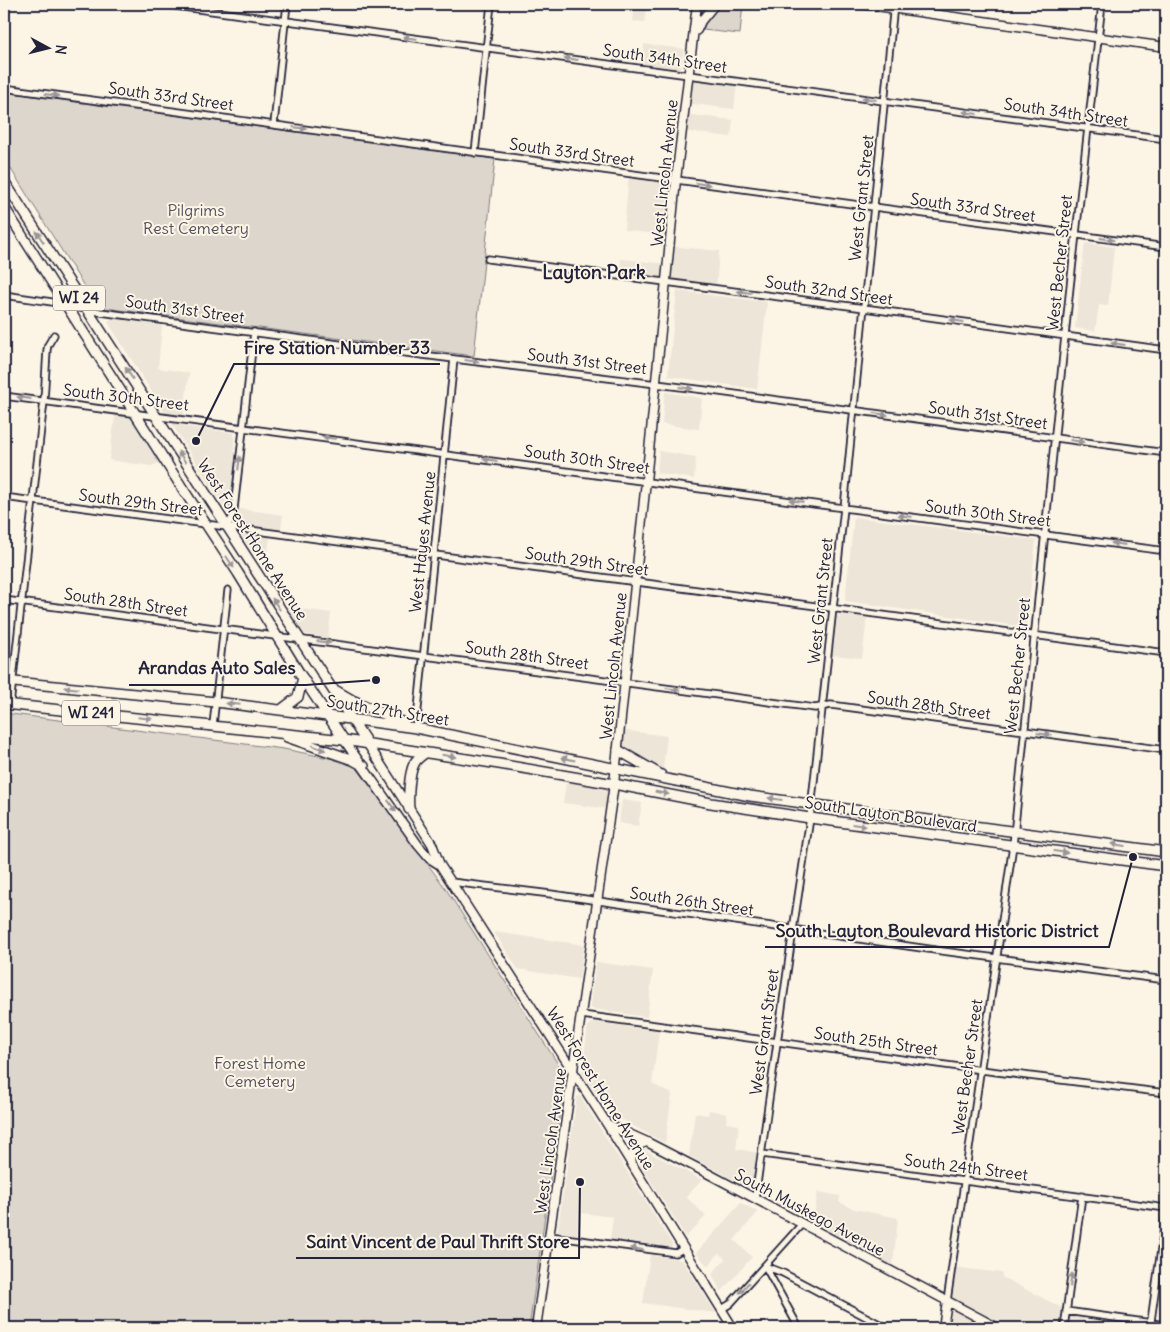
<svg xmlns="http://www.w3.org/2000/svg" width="1170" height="1332" font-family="Delius,sans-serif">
  <rect width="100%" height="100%" fill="#fcf5e5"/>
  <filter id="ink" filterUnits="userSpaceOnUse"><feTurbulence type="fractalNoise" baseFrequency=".02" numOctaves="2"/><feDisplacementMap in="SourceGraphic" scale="10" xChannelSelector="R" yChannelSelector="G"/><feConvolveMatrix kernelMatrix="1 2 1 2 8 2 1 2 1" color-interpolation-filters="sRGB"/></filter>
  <g filter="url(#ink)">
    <path fill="#ece5d8" d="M635,4H647L645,22L633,21Z
      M644,44L684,49L681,67L678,69L643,64Z
      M688,75L737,81L734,109L685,103Z
      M684,114L733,120L731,137L682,131Z
      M629,174L676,180L671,236L624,230Z
      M1085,243L1114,247L1108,306L1099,305L1095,331L1075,328Z
      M670,246L719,251L716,288L620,277L621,259L667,264Z
      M677,291L767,302L757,389L668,376Z
      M111,318L162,326L158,368L189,373L182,426L234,433L235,508L283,515L280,534L271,533L268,551L251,550L108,322Z
      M665,392L702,398L699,429L662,424Z
      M116,409L133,412L165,461L151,466L109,460Z
      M659,451L696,457L694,479L657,473Z
      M854,517L1036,540L1026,627L845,601Z
      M286,607L331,613L328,638L304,634Z
      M841,615L867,618L862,658L833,655L837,617Z
      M620,730L667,736L662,776L618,750Z
      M567,776L614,784L610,809L563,803Z
      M622,800L642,803L638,826L619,823Z
      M494,932L584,945L579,979L518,969Z
      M596,962L653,970L647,1017L592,1009L590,1005Z
      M593,1022L659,1031L652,1084L672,1094L665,1143L608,1112L582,1072L588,1026Z
      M580,1096L672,1244L671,1248L610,1240L613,1217L582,1213L579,1235L559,1232L558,1229L577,1097Z
      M709,1110L727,1114L726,1123L739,1125L736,1149L758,1153L753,1184L751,1187H748L689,1156L695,1113L708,1115Z
      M639,1149H643L702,1180L686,1197L706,1216L686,1237L635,1156Z
      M818,1192L840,1196L839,1202L854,1209L898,1218L892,1272L812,1229Z
      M741,1203L758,1212L734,1240L752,1257L721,1292L712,1274L725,1259L719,1253L708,1266L696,1253Z
      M650,1255L682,1260L716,1313L643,1303Z
      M952,1267L1002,1273V1277L1062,1308L1085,1314L1083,1328H998L991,1324L987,1328H943Z"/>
    <path fill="#dcd6cc" stroke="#7f7c84" d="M720,4H743L740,34L703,30L705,24Z
      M4,92L495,159L474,356L97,307L4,158Z
      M4,713L284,749L349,762L356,767L446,889L565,1075L529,1328H4Z"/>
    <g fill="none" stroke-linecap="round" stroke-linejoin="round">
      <g stroke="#22223b" stroke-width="9">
        <path id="street" d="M160,4L1166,139
          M4,88L1166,247
          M274,124L287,4
          M475,153L491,4
          M488,259L857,307L1166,350
          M4,295L52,302L100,312L406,353L705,390L1166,453
          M4,396L1166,551
          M4,497L1166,653
          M227,527L233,516L234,509L254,332
          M4,600L815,708L831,705L1166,750
          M10,705L44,401L47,350L48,345L54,335
          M213,725L228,590
          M416,728L454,359
          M451,882L551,894L942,951L1166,980
          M582,1015L989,1071L1166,1093
          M762,1154L1166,1208
          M755,1198L793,930L810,818L844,508L894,4
          M550,1236L676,1253L684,1248
          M765,1266L783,1273L887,1328
          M765,1266L799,1328
          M947,1301L1013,845L1070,287L1102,4
          M722,1309L730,1304L802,1224
          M1066,1311L1166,1325
          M1064,1328L1082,1196
          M1150,1328L1166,1213"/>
      </g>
      <g stroke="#22223b" stroke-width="11">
        <path id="secondary" d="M862,4L1166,47
          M697,30L701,21L715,4
          M344,740L418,845L429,858L440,865
          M367,743L432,844L440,865L607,1124L733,1328
          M607,1124L647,1142L707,1173L998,1328
          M631,1162C633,1151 634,1145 647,1142
          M536,1328L614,784L646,481L676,180L697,4
          M943,1328L947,1301"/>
      </g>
      <g stroke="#22223b" stroke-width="12">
        <path id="primary" d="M4,181L367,743
          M4,207L181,486L238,573L300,674L344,740
          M4,681L216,702L350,719L416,728L750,796L1166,852
          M333,689L352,700L404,723
          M4,704L344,740L499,764L614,784L711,803L810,818L1166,866
          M282,709L298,697L303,678
          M287,737L353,760L364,766
          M618,750L661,775
          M409,809C408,798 409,774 414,764C416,759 421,756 425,753"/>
      </g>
      <use href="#street" stroke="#fcf5e5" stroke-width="5.5"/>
      <use href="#secondary" stroke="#fcf5e5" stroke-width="8"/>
      <use href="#primary" stroke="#fcf5e5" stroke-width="9"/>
    </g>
    <defs><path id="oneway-solid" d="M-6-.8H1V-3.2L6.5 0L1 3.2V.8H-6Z" transform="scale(1.25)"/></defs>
    <g fill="#9a9698">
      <use href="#oneway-solid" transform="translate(410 38) rotate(-172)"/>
      <use href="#oneway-solid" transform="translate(571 59) rotate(-172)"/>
      <use href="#oneway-solid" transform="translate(52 95) rotate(8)"/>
      <use href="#oneway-solid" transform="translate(869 99) rotate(-172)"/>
      <use href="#oneway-solid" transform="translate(970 113) rotate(-172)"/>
      <use href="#oneway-solid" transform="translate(300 128) rotate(8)"/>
      <use href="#oneway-solid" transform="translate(703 184) rotate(7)"/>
      <use href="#oneway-solid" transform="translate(40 237) rotate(-123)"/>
      <use href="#oneway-solid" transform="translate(1107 239) rotate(8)"/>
      <use href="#oneway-solid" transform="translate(744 292) rotate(-173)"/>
      <use href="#oneway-solid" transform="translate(957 321) rotate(-172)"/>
      <use href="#oneway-solid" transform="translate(1118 344) rotate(-173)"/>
      <use href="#oneway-solid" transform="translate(472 361) rotate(7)"/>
      <use href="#oneway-solid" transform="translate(129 373) rotate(-122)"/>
      <use href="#oneway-solid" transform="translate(686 388) rotate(7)"/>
      <use href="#oneway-solid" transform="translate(24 398) rotate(-172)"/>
      <use href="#oneway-solid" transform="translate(881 414) rotate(8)"/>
      <use href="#oneway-solid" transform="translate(329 438) rotate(-172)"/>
      <use href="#oneway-solid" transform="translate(1077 441) rotate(8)"/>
      <use href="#oneway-solid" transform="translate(182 457) rotate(-123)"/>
      <use href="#oneway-solid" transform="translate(490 460) rotate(-173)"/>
      <use href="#oneway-solid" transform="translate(239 463) rotate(-84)"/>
      <use href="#oneway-solid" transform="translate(796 501) rotate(-172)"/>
      <use href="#oneway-solid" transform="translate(905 516) rotate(-173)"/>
      <use href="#oneway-solid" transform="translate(1118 544) rotate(-172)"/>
      <use href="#oneway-solid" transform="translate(230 562) rotate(57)"/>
      <use href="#oneway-solid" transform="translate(276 604) rotate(-123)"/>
      <use href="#oneway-solid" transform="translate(324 642) rotate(7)"/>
      <use href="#oneway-solid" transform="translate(71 688) rotate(-174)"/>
      <use href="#oneway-solid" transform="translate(673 689) rotate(8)"/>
      <use href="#oneway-solid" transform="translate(233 704) rotate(-174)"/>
      <use href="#oneway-solid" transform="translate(145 718) rotate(6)"/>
      <use href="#oneway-solid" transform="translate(1044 734) rotate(7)"/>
      <use href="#oneway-solid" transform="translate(319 748) rotate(20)"/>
      <use href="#oneway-solid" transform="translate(449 756) rotate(9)"/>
      <use href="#oneway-solid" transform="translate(568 759) rotate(-168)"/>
      <use href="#oneway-solid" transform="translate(662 793) rotate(11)"/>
      <use href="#oneway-solid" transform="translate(775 799) rotate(-172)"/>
      <use href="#oneway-solid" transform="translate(392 806) rotate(55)"/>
      <use href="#oneway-solid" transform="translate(859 825) rotate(8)"/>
      <use href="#oneway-solid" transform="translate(1118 845) rotate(-172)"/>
      <use href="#oneway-solid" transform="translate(1061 852) rotate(8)"/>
      <use href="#oneway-solid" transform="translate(637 1249) rotate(-171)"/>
      <use href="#oneway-solid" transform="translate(1071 1280) rotate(-82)"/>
      <use href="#oneway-solid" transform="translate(744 1288) rotate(132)"/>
    </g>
  </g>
  <g text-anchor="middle" stroke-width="4" stroke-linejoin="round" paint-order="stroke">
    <g fill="#fcf5e5" stroke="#63616e" stroke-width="1">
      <rect x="53" y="285.5" width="52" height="25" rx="4"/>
      <rect x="62" y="700.5" width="58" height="25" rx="4"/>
    </g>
    <g font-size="15" font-weight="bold" fill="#22223b">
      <text x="79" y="303">WI 24</text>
      <text x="91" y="718">WI 241</text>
    </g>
    <g font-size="16" fill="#22223b" stroke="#fcf5e5">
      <text transform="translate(665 58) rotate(8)" y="6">South 34th Street</text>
      <text transform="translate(171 96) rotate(8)" y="6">South 33rd Street</text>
      <text transform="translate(1066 112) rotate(8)" y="6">South 34th Street</text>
      <text transform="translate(572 152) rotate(8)" y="6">South 33rd Street</text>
      <text transform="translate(664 173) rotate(-84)" y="6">West Lincoln Avenue</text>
      <text transform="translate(861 198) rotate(-84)" y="6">West Grant Street</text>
      <text transform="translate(973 207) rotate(8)" y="6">South 33rd Street</text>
      <text transform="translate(1059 263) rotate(-84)" y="6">West Becher Street</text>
      <text transform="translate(829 290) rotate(8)" y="6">South 32nd Street</text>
      <text transform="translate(185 309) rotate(8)" y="6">South 31st Street</text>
      <text transform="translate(587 361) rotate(7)" y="6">South 31st Street</text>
      <text transform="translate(126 397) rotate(7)" y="6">South 30th Street</text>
      <text transform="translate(988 415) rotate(8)" y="6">South 31st Street</text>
      <text transform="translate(587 459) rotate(8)" y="6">South 30th Street</text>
      <text transform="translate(141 502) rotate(7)" y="6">South 29th Street</text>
      <text transform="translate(988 513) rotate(7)" y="6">South 30th Street</text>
      <text transform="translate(253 539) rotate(57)" y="6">West Forest Home Avenue</text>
      <text transform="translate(422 542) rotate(-84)" y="6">West Hayes Avenue</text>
      <text transform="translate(587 561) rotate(8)" y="6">South 29th Street</text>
      <text transform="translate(820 601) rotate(-84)" y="6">West Grant Street</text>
      <text transform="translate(126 602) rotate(8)" y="6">South 28th Street</text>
      <text transform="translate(527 655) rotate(8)" y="6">South 28th Street</text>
      <text transform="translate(613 666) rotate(-84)" y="6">West Lincoln Avenue</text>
      <text transform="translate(1017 666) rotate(-84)" y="6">West Becher Street</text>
      <text transform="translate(929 705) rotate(8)" y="6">South 28th Street</text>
      <text transform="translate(388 710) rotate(9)" y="6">South 27th Street</text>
      <text transform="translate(891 814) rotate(8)" y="6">South Layton Boulevard</text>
      <text transform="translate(692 901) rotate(8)" y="6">South 26th Street</text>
      <text transform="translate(764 1032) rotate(-82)" y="6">West Grant Street</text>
      <text transform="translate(876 1041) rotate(8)" y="6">South 25th Street</text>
      <text transform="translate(967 1067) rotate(-82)" y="6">West Becher Street</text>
      <text transform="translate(601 1088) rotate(58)" y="6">West Forest Home Avenue</text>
      <text transform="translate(550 1141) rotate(-82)" y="6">West Lincoln Avenue</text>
      <text transform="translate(966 1167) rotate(7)" y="6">South 24th Street</text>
      <text transform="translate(810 1212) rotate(28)" y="6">South Muskego Avenue</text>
    </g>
    <g font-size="16" fill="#504f5f" stroke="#fcf5e5">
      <text x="196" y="216">Pilgrims<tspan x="196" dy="18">Rest Cemetery</tspan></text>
      <text x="260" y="1069">Forest Home<tspan x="260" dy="18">Cemetery</tspan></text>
    </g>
    <g font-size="19" font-weight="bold" fill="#22223b" stroke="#fcf5e5">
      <text x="594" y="279">Layton Park</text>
    </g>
  </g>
  <path fill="none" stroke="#22223b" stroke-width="2" d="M196 441L234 364H440M376 680L306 685H129M1133 857L1109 947H765M580 1182L579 1258H296"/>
  <g fill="#22223b" stroke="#fcf5e5" stroke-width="2">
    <circle cx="196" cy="441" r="5"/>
    <circle cx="376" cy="680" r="5"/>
    <circle cx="1133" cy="857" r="5"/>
    <circle cx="580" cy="1182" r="5"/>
  </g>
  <g font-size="18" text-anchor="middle" font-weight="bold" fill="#22223b" stroke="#fcf5e5" stroke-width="4" stroke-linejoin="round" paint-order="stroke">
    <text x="337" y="354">Fire Station Number 33</text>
    <text x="217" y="674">Arandas Auto Sales</text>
    <text x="937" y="937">South Layton Boulevard Historic District</text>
    <text x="438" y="1248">Saint Vincent de Paul Thrift Store</text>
  </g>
  <rect width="1170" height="1332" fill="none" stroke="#fcf5e5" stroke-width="20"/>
  <rect x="10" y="10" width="1150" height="1312" fill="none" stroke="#22223b" stroke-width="2" filter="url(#ink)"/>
  <g transform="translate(48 48) rotate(97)" stroke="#fcf5e5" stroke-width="4" paint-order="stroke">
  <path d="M0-4L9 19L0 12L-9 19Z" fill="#22223b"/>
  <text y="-8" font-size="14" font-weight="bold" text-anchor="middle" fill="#22223b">N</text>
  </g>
</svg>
